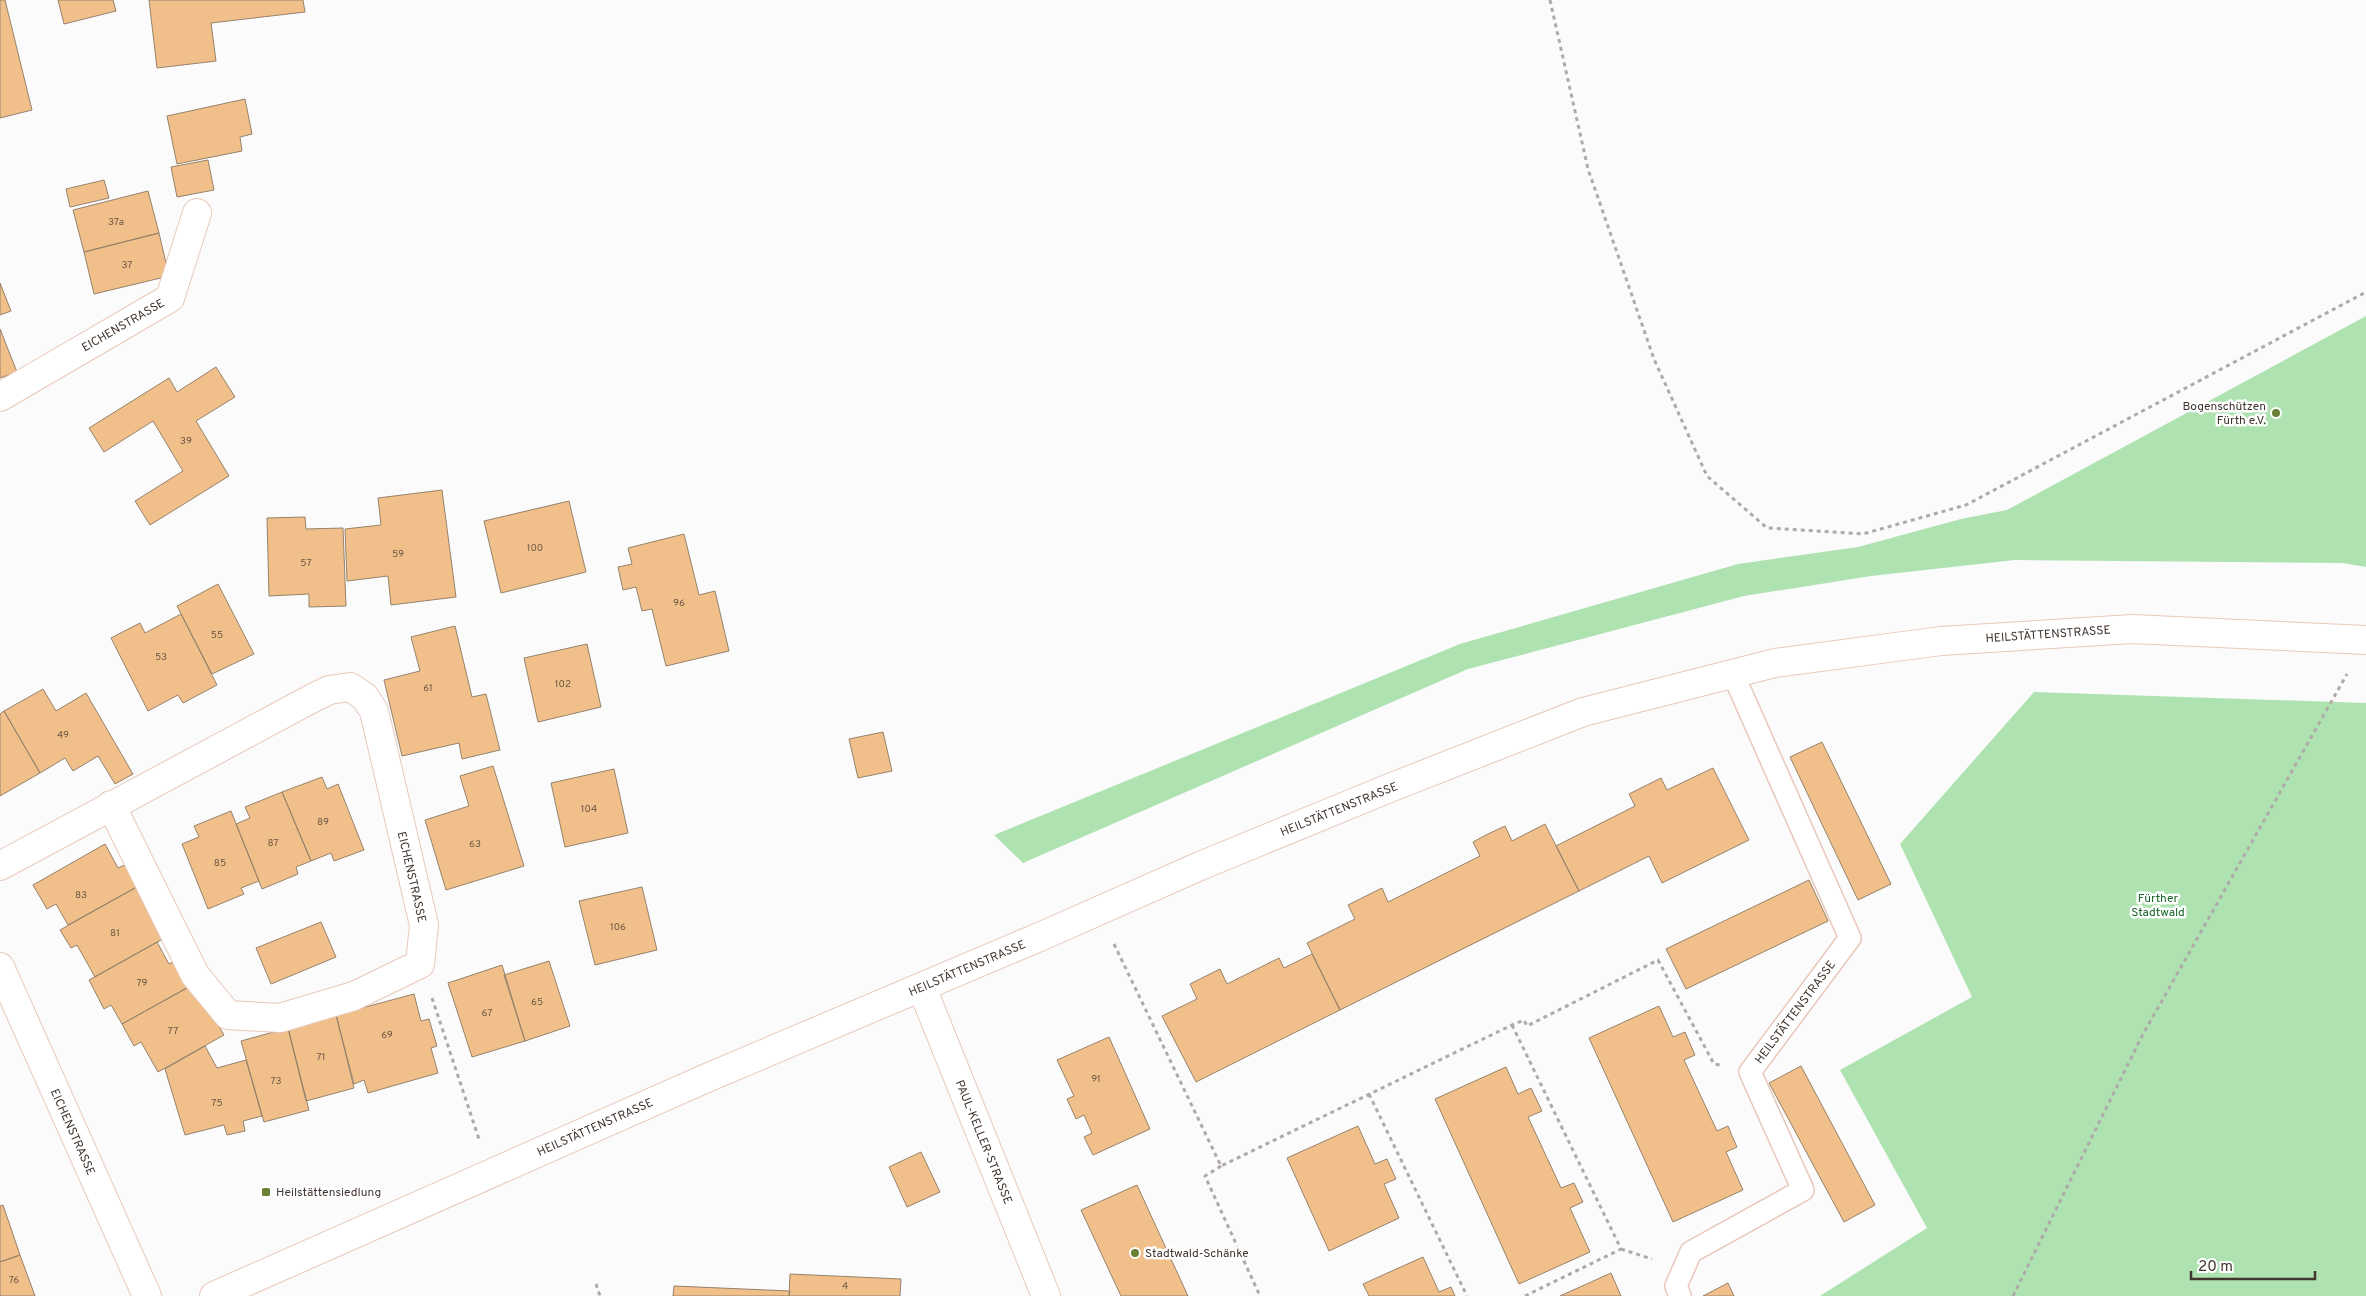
<svg xmlns="http://www.w3.org/2000/svg" width="2366" height="1296" font-family="Overpass,sans-serif">
  <rect width="100%" height="100%" fill="#fbfbfb"/>
  <path fill="#aee3b1" d="M2366,316V567L2343,563L2015,560L1871,576L1744,596L1468,669L1023,863L994,835L1460,644L1738,564L1858,547L1961,519L2007,510Z
    M2034,692L2366,703V1296H1820L1927,1228L1840,1070L1972,997L1900,844Z"/>
  <path fill="#f1c08a" stroke="#96826b" d="M0,0H5L32,110L0,118Z
    M58,0H113L116,11L64,24Z
    M149,0H303L305,12L211,23L216,61L157,68Z
    M245,99L252,134L240,137L242,151L177,164L167,116Z
    M208,160L214,190L177,197L171,167Z
    M104,180L109,198L70,207L66,189Z
    M148,191L159,233L84,252L73,210Z
    M159,233L169,276L94,294L84,252Z
    M0,283L11,311L0,315Z
    M0,329L17,372L0,378Z
    M216,367L235,397L196,421L229,476L150,525L135,501L183,471L153,421L104,452L89,428L169,378L177,392Z
    M442,490L456,597L391,605L388,576L347,581L345,529L381,525L378,498Z
    M569,501L586,572L501,593L484,521Z
    M305,517L306,529L343,528L346,606L309,607V594L269,596L267,518Z
    M684,534L699,595L715,591L729,651L666,666L652,609L642,611L636,587L623,590L618,567L632,564L628,548Z
    M218,584L254,654L212,674L177,606Z
    M181,614L217,685L183,703L178,695L148,711L111,638L140,623L145,633Z
    M455,626L472,697L486,694L500,750L462,759L459,743L402,756L384,680L420,671L411,637Z
    M587,644L601,707L538,722L524,658Z
    M43,689L56,711L86,693L133,774L115,784L98,756L73,771L65,758L40,773L4,711Z
    M4,711L40,773L0,796V714Z
    M883,732L892,771L858,778L849,739Z
    M1822,742L1891,884L1858,900L1790,757Z
    M493,766L524,866L446,890L425,820L469,806L460,776Z
    M1713,768L1749,840L1662,883L1649,856L1579,891L1556,846L1635,806L1629,794L1661,778L1667,790Z
    M614,769L628,833L565,847L551,783Z
    M322,777L327,789L338,784L364,850L334,861L331,853L311,861L282,792Z
    M282,792L311,861L296,867L298,874L262,889L236,824L250,818L245,807Z
    M231,811L259,881L241,888L244,894L208,909L182,844L199,837L194,826Z
    M1545,824L1579,891L1340,1010L1307,943L1355,919L1348,905L1382,888L1388,902L1480,856L1473,842L1488,834L1505,826L1512,841Z
    M105,844L118,868L129,863L142,884L68,925L56,904L47,909L33,885Z
    M1809,880L1828,921L1686,989L1666,949Z
    M142,884L170,935L95,977L77,945L71,948L60,930Z
    M642,887L657,950L595,965L579,901Z
    M321,922L336,957L271,984L256,948Z
    M157,942L169,964L180,958L194,984L122,1024L111,1005L104,1009L89,980Z
    M1312,954L1340,1010L1196,1082L1162,1016L1197,999L1190,984L1220,969L1227,984L1279,958L1284,968Z
    M549,961L570,1026L525,1041L504,975Z
    M502,965L525,1041L472,1057L448,983Z
    M194,984L224,1035L158,1072L141,1042L134,1046L122,1024Z
    M414,994L421,1021L429,1019L437,1046L431,1048L438,1073L368,1093L364,1080L354,1084L336,1015Z
    M1659,1006L1673,1037L1685,1032L1695,1055L1684,1060L1717,1131L1728,1126L1732,1136L1737,1147L1726,1152L1743,1190L1673,1222L1589,1038Z
    M335,1010L354,1088L306,1101L288,1028Z
    M288,1028L309,1110L264,1122L241,1041Z
    M1109,1037L1150,1129L1093,1155L1084,1137L1092,1133L1084,1115L1076,1119L1067,1099L1074,1096L1057,1060Z
    M205,1046L217,1068L246,1060L262,1116L243,1121L245,1131L227,1135L224,1125L185,1135L165,1069Z
    M1801,1066L1875,1205L1844,1222L1769,1083Z
    M1506,1067L1518,1094L1531,1088L1542,1111L1528,1117L1561,1188L1574,1183L1583,1202L1570,1208L1590,1252L1519,1284L1435,1099Z
    M1358,1126L1375,1164L1387,1159L1396,1179L1384,1184L1399,1218L1329,1251L1287,1158Z
    M921,1152L940,1192L907,1207L889,1167Z
    M1137,1185L1188,1296H1121L1081,1210Z
    M3,1205L20,1255L0,1262V1206Z
    M20,1255L35,1296H0V1262Z
    M1423,1257L1439,1292L1451,1287L1455,1296H1369L1363,1284Z
    M1611,1273L1621,1296H1560Z
    M790,1274L901,1279L900,1296H789Z
    M1728,1283L1734,1296H1703Z
    M674,1286L790,1291L789,1296H673Z"/>
  <g fill="none" stroke-linecap="round" stroke-linejoin="round">
    <g stroke="#e8c8ba" stroke-width="24">
      <path id="service" d="M1680,1296L1676,1286L1691,1252L1803,1190L1750,1072L1850,938L1733,674"/>
    </g>
    <g stroke="#e8c8ba" stroke-width="30">
      <path id="minor" d="M0,397L170,298L197,213
        M0,866L309,700L329,690L350,687L365,697L374,711L424,925L420,964L354,996L280,1018L228,1015L195,975L111,805
        M0,967L147,1296
        M922,988L1046,1296"/>
    </g>
    <g stroke="#e8c8ba" stroke-width="30">
      <path id="tertiary" d="M214,1296L709,1077L1044,935L1200,866L1387,789L1583,712L1775,663L1941,641L2132,629L2366,640"/>
    </g>
    <path stroke="#afaaa7" stroke-width="3" stroke-dasharray="4 4" stroke-linecap="butt" d="M1550,0L1588,169L1654,359L1707,476L1767,528L1863,534L1966,505L2366,292
      M1114,944L1221,1166L1512,1025L1524,1020L1527,1026L1658,960L1714,1064L1720,1065
      M432,998L479,1139
      M1512,1025L1621,1249L1525,1296
      M1369,1094L1467,1296
      M1221,1166L1205,1176L1260,1296
      M1621,1249L1652,1259
      M596,1284L600,1296
      M2013,1296L2142,1036L2347,674"/>
    <use href="#service" stroke="#fff" stroke-width="21"/>
    <use href="#minor" stroke="#fff" stroke-width="28"/>
    <use href="#tertiary" stroke="#fff" stroke-width="28"/>
  </g>
  <g fill="#6a8032" stroke="#fff" stroke-width="2">
    <circle cx="2276" cy="413" r="5"/>
    <rect x="261" y="1187" width="10" height="10" rx="2.5"/>
    <circle cx="1135" cy="1253" r="5"/>
  </g>
  <g text-anchor="middle" stroke-width="5" stroke-linejoin="round" paint-order="stroke">
    <g font-size="10" fill="#6d5846">
      <text x="116" y="225">37a</text>
      <text x="127" y="268">37</text>
      <text x="186" y="444">39</text>
      <text x="535" y="551">100</text>
      <text x="398" y="557">59</text>
      <text x="306" y="566">57</text>
      <text x="679" y="606">96</text>
      <text x="217" y="638">55</text>
      <text x="161" y="660">53</text>
      <text x="563" y="687">102</text>
      <text x="428" y="691">61</text>
      <text x="63" y="738">49</text>
      <text x="589" y="812">104</text>
      <text x="323" y="825">89</text>
      <text x="273" y="846">87</text>
      <text x="475" y="847">63</text>
      <text x="220" y="866">85</text>
      <text x="81" y="898">83</text>
      <text x="618" y="930">106</text>
      <text x="115" y="936">81</text>
      <text x="142" y="986">79</text>
      <text x="537" y="1005">65</text>
      <text x="487" y="1016">67</text>
      <text x="173" y="1034">77</text>
      <text x="387" y="1038">69</text>
      <text x="321" y="1060">71</text>
      <text x="1096" y="1082">91</text>
      <text x="276" y="1084">73</text>
      <text x="217" y="1106">75</text>
      <text x="14" y="1283">76</text>
      <text x="845" y="1289">4</text>
    </g>
    <g font-size="12" fill="#41352f" stroke="#fff">
      <text transform="translate(123 325) rotate(-30)" y="4">EICHENSTRASSE</text>
      <text transform="translate(2048 634) rotate(-4)" y="4">HEILSTÄTTENSTRASSE</text>
      <text transform="translate(1339 809) rotate(-22)" y="4">HEILSTÄTTENSTRASSE</text>
      <text transform="translate(412 877) rotate(77)" y="4">EICHENSTRASSE</text>
      <text transform="translate(967 968) rotate(-23)" y="4">HEILSTÄTTENSTRASSE</text>
      <text transform="translate(1795 1012) rotate(-53)" y="4">HEILSTÄTTENSTRASSE</text>
      <text transform="translate(595 1127) rotate(-24)" y="4">HEILSTÄTTENSTRASSE</text>
      <text transform="translate(73 1132) rotate(66)" y="4">EICHENSTRASSE</text>
      <text transform="translate(984 1142) rotate(68)" y="4">PAUL-KELLER-STRASSE</text>
    </g>
    <g font-size="12" fill="#41352f" stroke="#fff" text-anchor="start">
      <text x="2266" y="410" text-anchor="end">Bogenschützen<tspan x="2266" dy="14">Fürth e.V.</tspan></text>
      <text x="276" y="1196">Heilstättensiedlung</text>
      <text x="1145" y="1257">Stadtwald-Schänke</text>
    </g>
    <g font-size="12" fill="#1a672a" stroke="#fff">
      <text x="2158" y="902">Fürther<tspan x="2158" dy="14">Stadtwald</tspan></text>
    </g>
  </g>
  <path d="M2191 1271v8h124v-8" fill="none" stroke="#41352f" stroke-width="2.5"/>
  <text x="2198" y="1271" font-size="15" fill="#41352f" stroke="#ffffff" stroke-width="4" paint-order="stroke">20 m</text>
</svg>
